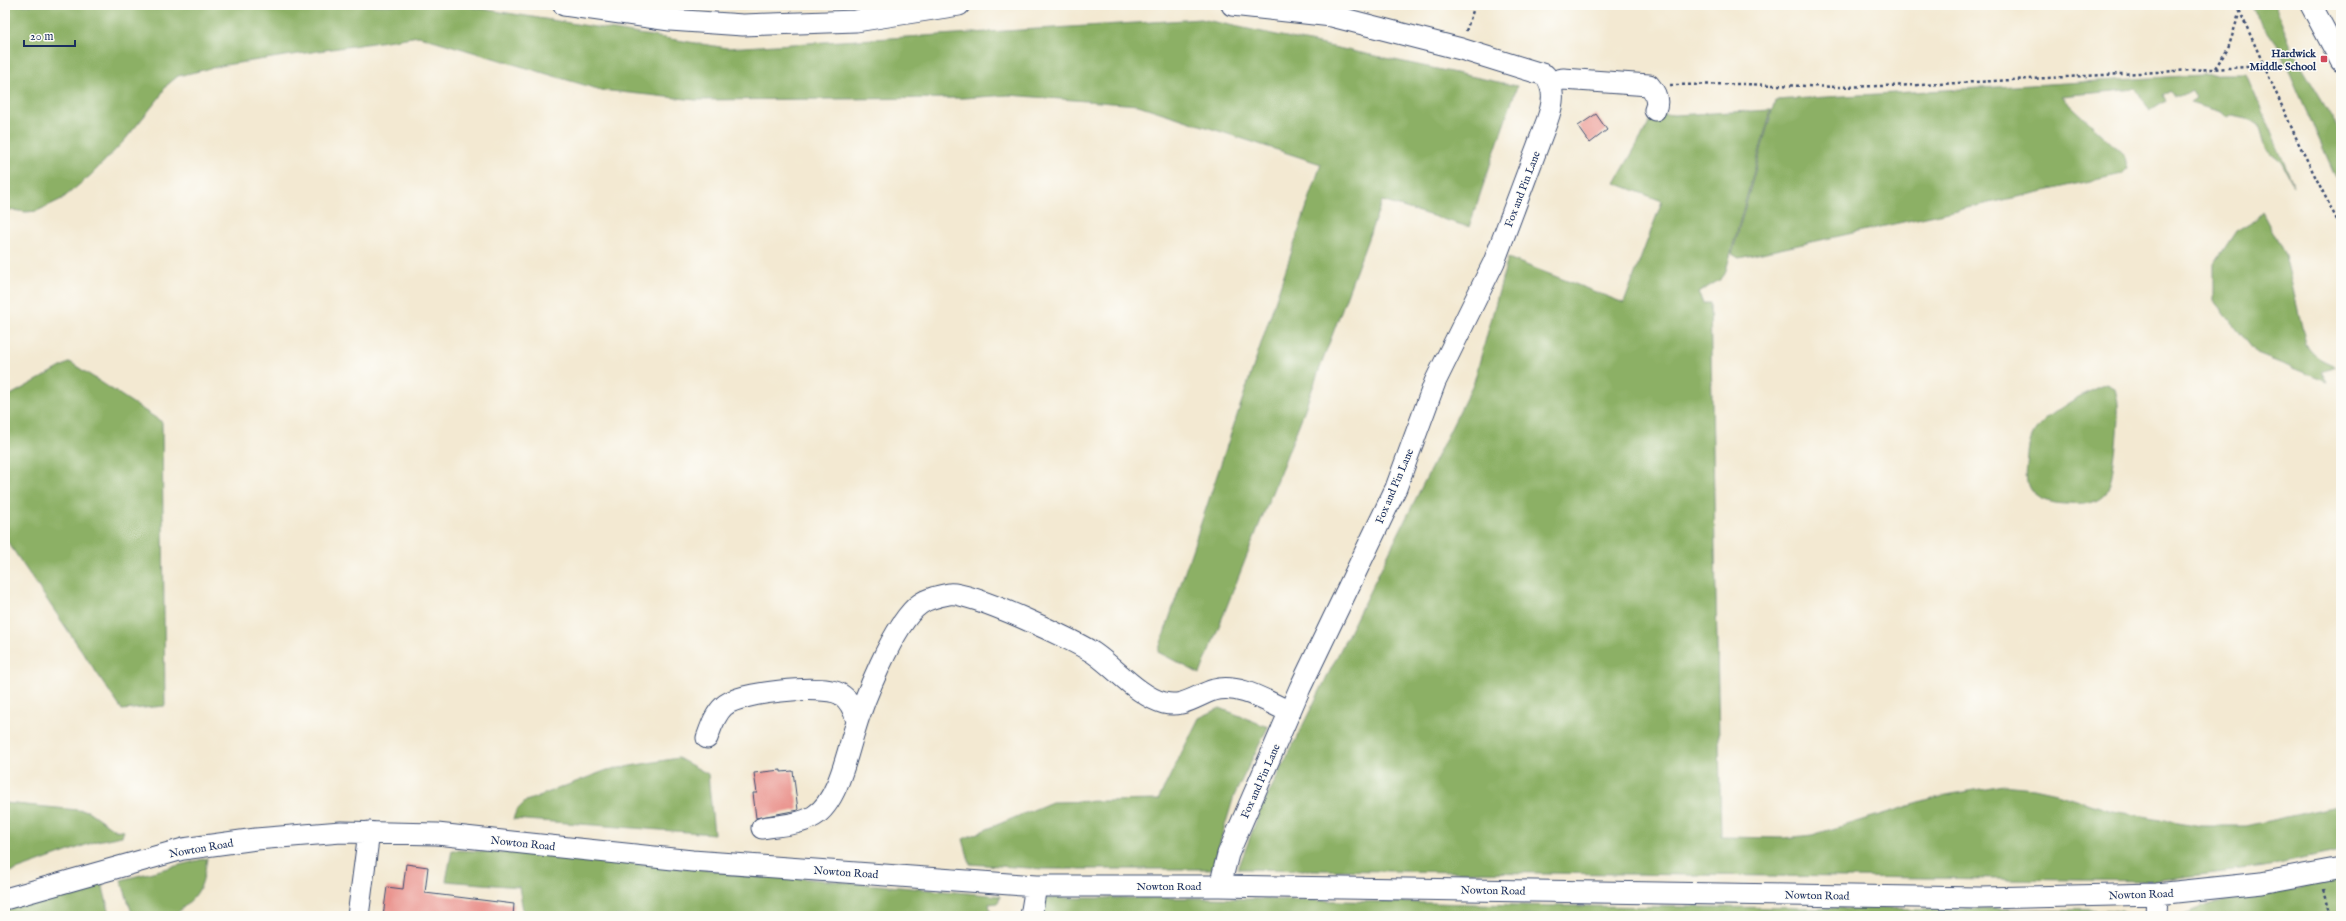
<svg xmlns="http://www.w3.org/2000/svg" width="2346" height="921" font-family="'IM FELL English',serif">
  <rect width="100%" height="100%" fill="#fdfcf7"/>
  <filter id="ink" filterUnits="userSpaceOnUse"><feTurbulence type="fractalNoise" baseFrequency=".025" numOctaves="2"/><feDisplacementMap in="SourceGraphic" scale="8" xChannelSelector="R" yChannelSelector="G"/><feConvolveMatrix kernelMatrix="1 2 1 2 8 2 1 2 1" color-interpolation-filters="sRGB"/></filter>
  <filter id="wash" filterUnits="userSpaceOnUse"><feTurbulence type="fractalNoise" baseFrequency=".012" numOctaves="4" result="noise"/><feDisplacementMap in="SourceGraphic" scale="16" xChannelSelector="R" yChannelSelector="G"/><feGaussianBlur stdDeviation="0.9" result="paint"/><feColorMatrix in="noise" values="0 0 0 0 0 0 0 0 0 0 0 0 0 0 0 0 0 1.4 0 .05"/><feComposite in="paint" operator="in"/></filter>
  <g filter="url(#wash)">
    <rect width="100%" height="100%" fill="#f3e9d2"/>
    <path fill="#8cb065" stroke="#547062" d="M5,5H457L727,48L1201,19L1517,86L1469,227L1382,201L1300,422L1200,674L1158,652L1321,164L1138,105L1009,95L963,98L696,100L601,90L419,36L225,65L178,76L166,86L159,98L124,141L91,175L62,199L37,211L26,212L5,209Z
      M2251,5H2275L2293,52L2341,133V189L2278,46L2253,11Z
      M2219,74H2246L2294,186L2281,162L2265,149L2258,125L2247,118L2233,115L2228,118L2221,112L2190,103L2196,99L2192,91L2183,96H2174L2170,90L2163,95L2166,101L2150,111L2136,89L2061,96L2124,155L2128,168L2122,174L1739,258L1732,254L1775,100Z
      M1771,110L1725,274L1721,279L1698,293L1703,303H1710L1721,837L1784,838L1812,835L1946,795L2003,785L2034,788L2057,793L2112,811L2202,826H2245L2341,805V851L2264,867L2151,881L1238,869L1260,811L1474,382L1508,258L1624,303L1662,201L1615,183L1655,113L1674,115Z
      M2262,212L2285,255L2306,344C2313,357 2322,360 2335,366L2322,371L2328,382L2257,354L2214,301V264L2236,231L2256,219Z
      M70,362L162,422L165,706L122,710L5,538V398Z
      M2107,384L2115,388C2116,394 2118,400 2118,406C2119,420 2114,483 2106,493C2096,505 2081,505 2067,504C2056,504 2038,501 2031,491C2025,483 2026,474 2027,465C2028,455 2028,444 2033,435C2042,416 2087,390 2107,384Z
      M1220,708L1268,727L1234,796L1212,869H1044L970,864L963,839L1052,802L1158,800L1199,718Z
      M678,758L708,774L714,834L513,819L516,811L526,801L607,770Z
      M5,803L88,811L115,830L124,831L122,836L97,841L5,874Z
      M452,850L521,853L1000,896L998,903L989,904L991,916H524L519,887L446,881Z
      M207,858C202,893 199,893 174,916H133L121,880Z
      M2341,880V916H2179L2216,902Z
      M102,883L110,916H5V909Z
      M1043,898H1211L1562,906L2112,910L2121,911L2131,916H1038Z"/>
    <g id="blocks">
      <path fill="#ea9590" d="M1596,114L1607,130L1590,143L1578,126Z
        M781,770V772L793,771L798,810L756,818L753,793H757L754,773Z
        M406,864L428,867L425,893L514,904L513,916H383L387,887L403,889Z"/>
    </g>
  </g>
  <g filter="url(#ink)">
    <use href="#blocks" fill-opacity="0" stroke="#3b4b6f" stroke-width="1"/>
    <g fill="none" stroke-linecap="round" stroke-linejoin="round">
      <g stroke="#3b4b6f" stroke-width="23">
        <path id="minor" d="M564,5L670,20L743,25L856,21L959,5
          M2311,5L2341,61
          M1550,82L1563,79L1649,85C1656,93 1659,101 1655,110
          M707,738C711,727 715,714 724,706C739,692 822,684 840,694C850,700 854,710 857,721
          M762,828C779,825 799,825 814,816C836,803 846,759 853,735C862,704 894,622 920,604C928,598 939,596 949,594C967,590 1077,641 1095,654C1115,668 1140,697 1164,703C1183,708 1197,695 1214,690C1240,683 1267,702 1290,712
          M1220,886L1228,854L1300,688L1396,488L1435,382L1494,262L1547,121C1553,104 1556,90 1545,75L1461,49L1332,16L1232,5
          M5,899L183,849L256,839L341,832L437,834L692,861L1036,886H1220L1980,898L2157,894L2261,883L2341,868
          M358,916L369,832
          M1031,916L1036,886
          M2156,916L2157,894"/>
      </g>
      <path stroke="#3b4b6f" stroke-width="2.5" stroke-dasharray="3 3" stroke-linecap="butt" d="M2237,5L2298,142L2341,228
        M1466,31L1475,5
        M2215,68L2228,49L2239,14
        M1670,85L1742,84L1838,87L1922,85L2265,66
        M2324,889L2331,916
        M1756,916H1760"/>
      <use href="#minor" stroke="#fff" stroke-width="21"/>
    </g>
  </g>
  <rect fill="#d1495b" stroke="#fdfcf7" stroke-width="1.5" x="2320" y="55" width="8" height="8" rx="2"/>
  <g text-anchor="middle" stroke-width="3" stroke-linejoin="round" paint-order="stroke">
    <g font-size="11" font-weight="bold" fill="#1b2f5e" stroke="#fdfcf7" text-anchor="end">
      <text x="2316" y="57">Hardwick<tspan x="2316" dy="13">Middle School</tspan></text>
    </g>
    <g font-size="11" fill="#1b2f5e" stroke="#fdfcf7">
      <text transform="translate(1522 189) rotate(-69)" y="4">Fox and Pin Lane</text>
      <text transform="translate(1394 486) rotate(-67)" y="4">Fox and Pin Lane</text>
      <text transform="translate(1260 781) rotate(-66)" y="4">Fox and Pin Lane</text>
      <text transform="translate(523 843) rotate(6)" y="4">Nowton Road</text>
      <text transform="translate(201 848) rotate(-10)" y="4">Nowton Road</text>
      <text transform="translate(846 872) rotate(4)" y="4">Nowton Road</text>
      <text x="1169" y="890">Nowton Road</text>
      <text transform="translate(1493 890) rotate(1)" y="4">Nowton Road</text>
      <text transform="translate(2141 894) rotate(-2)" y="4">Nowton Road</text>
      <text transform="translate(1817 895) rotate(1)" y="4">Nowton Road</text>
    </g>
  </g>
  <rect width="2346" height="921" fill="none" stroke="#fdfcf7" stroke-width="20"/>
  <path d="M24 40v6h51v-6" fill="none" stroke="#1b2f5e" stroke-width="2"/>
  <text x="30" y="40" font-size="12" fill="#1b2f5e" stroke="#fdfcf7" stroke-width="3" paint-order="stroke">20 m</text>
</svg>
